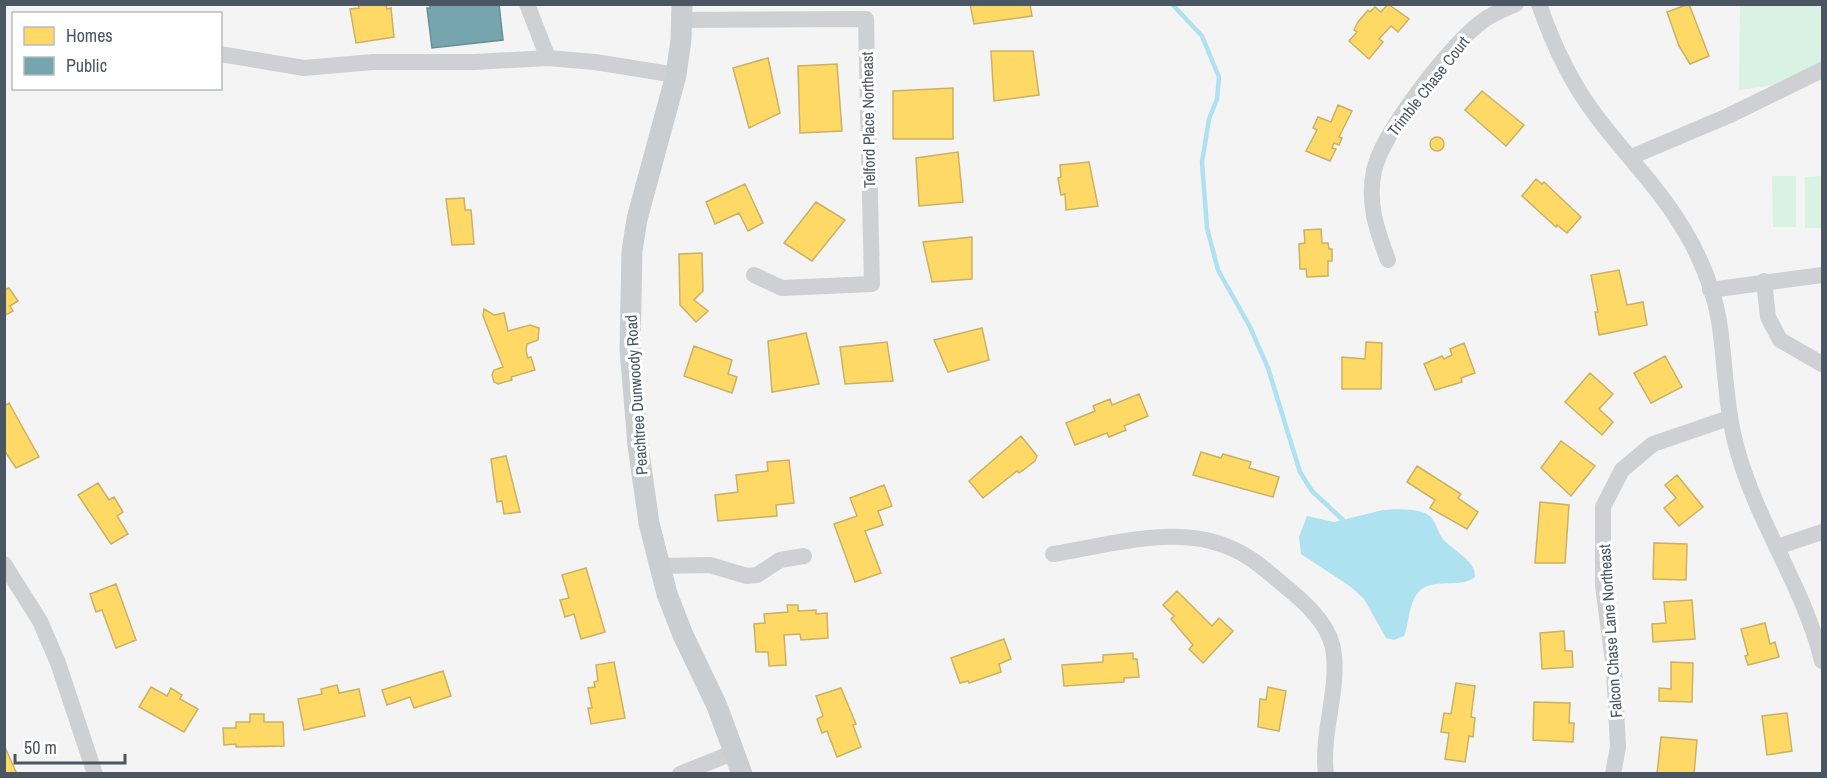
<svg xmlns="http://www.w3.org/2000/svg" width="1827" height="778" font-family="'Archivo Narrow',sans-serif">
  <rect width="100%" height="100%" fill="#f4f4f4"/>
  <path fill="#d9f2e3" d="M1740,5H1822V79L1739,90Z
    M1772,176H1796V227H1773Z
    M1822,176V228H1805V177Z"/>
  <path fill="#aee2f0" d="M1383,510C1396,509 1412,508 1425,513C1437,519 1436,530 1443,539C1453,551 1476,560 1475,577C1458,591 1426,573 1414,599C1408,611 1409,624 1404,636L1394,640L1386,638L1364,599L1351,587L1301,554L1299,537L1307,516L1334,522Z"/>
  <path fill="#ffd966" stroke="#c9b264" stroke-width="1.5" d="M358,4H386L387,9L391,8L394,37L356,43L350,9L359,8Z
    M970,4H1030L1032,16L974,24Z
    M1388,4L1409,19L1398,32L1391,26L1379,39L1383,42L1369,59L1349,41L1357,32L1354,30L1358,22L1368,10L1370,12L1375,7L1381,12Z
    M1689,4L1709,56L1690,64L1679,46L1667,12Z
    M991,51H1033L1039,95L994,101Z
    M768,58L780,113L749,128L733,68Z
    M837,64L842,131L800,133L798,66Z
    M953,88V139H893V91Z
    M1482,91L1524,125L1506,146L1465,110Z
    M1338,105L1352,111L1339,137L1342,138L1339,145L1334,143L1332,148L1336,149L1330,161L1306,151L1317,130L1313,128L1318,117L1331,122Z
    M1430 144a7 7 0 1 1 14 0a7 7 0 1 1-14 0Z
    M958,152L963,202L919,206L916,158Z
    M1089,162L1098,206L1066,210L1065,194L1061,195L1058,178L1061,177L1060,165Z
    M1536,179L1542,184L1544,182L1581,217L1567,233L1557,225L1556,227L1522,196Z
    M745,184L763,223L748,231L739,213L715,224L706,202Z
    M464,198L465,210H471L474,244L452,245L446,199Z
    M816,202L845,220L812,261L784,243Z
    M1321,229L1322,243H1328L1329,249H1332V261H1328V276L1307,277L1306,269H1300L1299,244L1305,243L1304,230Z
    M972,237V279L932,282L923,242Z
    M702,253L703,291L694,300L708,311L696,322L680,305L679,254Z
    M1619,270L1627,305L1643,302L1647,325L1599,335L1595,312H1598L1591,275Z
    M9,288L18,301L10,306L13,311L4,316V290Z
    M484,309L494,315L504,313L508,331L530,325L539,328L538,340L527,344L526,351L528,358L531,357L535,370L511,377L512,380L498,384L494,382L492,375L494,370L503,367L483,316Z
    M982,328L989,360L948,372L934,340Z
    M806,333L819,384L772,392L768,341Z
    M887,342L893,381L845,384L840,347Z
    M1366,342L1382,343L1381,389H1342V357L1365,359Z
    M1464,343L1475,373L1461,378L1462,382L1435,390L1424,364L1442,356L1444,359L1452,355L1450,349Z
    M694,346L732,360L728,374L737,377L732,393L684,376Z
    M1665,356L1682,387L1651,403L1634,373Z
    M1590,373L1613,394L1599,409L1613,422L1602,435L1565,402Z
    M1139,394L1148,416L1124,426L1126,430L1109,437L1107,433L1075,445L1066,423L1095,411L1093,406L1110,399L1112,405Z
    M9,403L39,457L16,468L4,450V406Z
    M1021,436L1037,456L1035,461L1019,473L1017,471L983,498L969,481Z
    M1561,441L1595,466L1571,496L1541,468Z
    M1201,452L1221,458L1223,454L1251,462L1249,468L1279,477L1273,497L1193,475Z
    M506,456L520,512L504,514L502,501L497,502L491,459Z
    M789,460L794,503L776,505L777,516L718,521L715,495L738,492L736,475L768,471L767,462Z
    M1417,466L1461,494L1458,498L1478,512L1467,529L1430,508L1435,500L1407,482Z
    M1677,475L1703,507L1679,526L1664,508L1676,498L1665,485Z
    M98,483L109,500L114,497L123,512L117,516L128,534L111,544L78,495Z
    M884,485L892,506L878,511L883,525L865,531L881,573L855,582L834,524L857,516L850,498Z
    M1540,502L1569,505L1565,563H1535Z
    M1654,543L1687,544L1686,580L1653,579Z
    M586,568L605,632L581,639L574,614L565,617L560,600L569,598L562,575Z
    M116,584L136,640L116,648L102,610L96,612L90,594Z
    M1177,591L1212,626L1219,618L1233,631L1203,663L1189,649L1193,645L1171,619L1174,616L1163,605Z
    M1692,600L1695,639L1653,642L1652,624L1666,623L1664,602Z
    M787,605H798V611L816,610V614L827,613L828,638L801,640L800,634L784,635L786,665L769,666L768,652H756L754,624L765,623L764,614L788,612Z
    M1765,623L1770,644L1775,642L1779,657L1748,665L1745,656L1748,655L1741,629Z
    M1564,631L1565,651H1572L1573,667L1542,669L1540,633Z
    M1004,639L1011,659L999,664L1001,672L969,683L968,681L960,683L951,658Z
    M1133,653V659H1137L1139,677L1124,678V682L1064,686L1062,665L1103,662V655Z
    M614,662L625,718L591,724L588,708H592L588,688L595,687L594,682L598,681L596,665Z
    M1671,662L1693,663L1692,702L1659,701V688L1671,689Z
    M443,671L451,696L414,708L410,697L387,705L382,690Z
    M1456,683L1475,686L1471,717L1475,718L1473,737L1469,736L1465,762L1445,759L1449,733L1441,732L1444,713L1451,714Z
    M337,685L339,693L359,689L365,716L304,730L298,699L322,694L321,689Z
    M151,687L167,696L171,688L182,695L180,699L198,709L184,732L139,707Z
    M1268,687L1286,691L1279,731L1258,727L1260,699L1266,700Z
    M841,688L856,724L853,725L861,747L837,757L827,731L822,733L817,719L823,716L816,696Z
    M1534,702L1570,703L1569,723H1574L1573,742L1533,740Z
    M1787,713L1792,751L1767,755L1762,716Z
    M250,714H264V722H283L284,746L236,747V744L224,745L223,728H236V722H250Z
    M1661,737L1697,740L1694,774H1657Z
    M4,745L16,772L13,774H4Z"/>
  <path fill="#76a5af" stroke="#698d98" stroke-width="1.5" d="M430,4H499L503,40L432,48L427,8H430Z"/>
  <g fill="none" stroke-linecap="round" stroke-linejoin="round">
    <path stroke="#aee2f0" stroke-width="4.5" d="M1172,4L1202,36L1219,77L1217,99L1209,119L1202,162L1207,228L1218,270L1250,327L1268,368L1300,472L1312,491L1343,520"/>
    <path stroke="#ced0d2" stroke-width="16" d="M527,4L548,58
      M1539,4C1553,45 1571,83 1597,117C1631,162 1664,192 1692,244C1704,267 1715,296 1719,321C1726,366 1725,411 1739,456C1760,527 1804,588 1822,661
      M682,20L866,19L872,284L782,288L754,275
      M220,54L304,68L373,62H474L548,58L595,62L676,75
      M1631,157L1728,116L1822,70
      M1388,260C1377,231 1367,203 1374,171C1381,134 1452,42 1484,20C1494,13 1505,9 1516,4
      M1764,281L1768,317L1780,340L1822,364
      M1710,290L1822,275
      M1777,547L1822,532
      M1053,554C1110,545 1178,523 1233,549C1256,559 1273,577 1292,592C1311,608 1332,629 1334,655C1338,694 1321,734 1326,774
      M4,564L40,621L58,663L95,774
      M661,566L710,565L747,576L757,575L780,560L804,556
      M680,774L735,752
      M1613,774L1618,747L1614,669L1603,586V507L1622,470L1653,444L1729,418"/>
    <path stroke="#caced1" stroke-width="21" d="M682,4L681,40L676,75L637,219L632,251L630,349L638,446L649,523L667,594L683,635L717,706L742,774"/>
  </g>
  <g text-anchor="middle" stroke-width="6" stroke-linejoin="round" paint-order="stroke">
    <g font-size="16" fill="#4a5661" stroke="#fff">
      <text transform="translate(1428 86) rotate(-52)" y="6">Trimble Chase Court</text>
      <text transform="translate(868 120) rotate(-91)" y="6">Telford Place Northeast</text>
      <text transform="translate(636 395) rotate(-94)" y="6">Peachtree Dunwoody Road</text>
      <text transform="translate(1610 631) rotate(-94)" y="6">Falcon Chase Lane Northeast</text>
    </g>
  </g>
  <rect width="1827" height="778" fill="none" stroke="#4a5661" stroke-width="12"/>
  <rect x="12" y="12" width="210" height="78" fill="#ffffff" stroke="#b7bbc0" stroke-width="1.5"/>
  <rect x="24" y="27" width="30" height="18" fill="#ffd966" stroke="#b7bbc0" stroke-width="1.5"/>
  <text x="66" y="42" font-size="18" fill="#4a5661">Homes</text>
  <rect x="24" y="57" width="30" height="18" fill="#76a5af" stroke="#b7bbc0" stroke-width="1.5"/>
  <text x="66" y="72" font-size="18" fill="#4a5661">Public</text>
  <path d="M15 754v9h110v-9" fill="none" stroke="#4a5661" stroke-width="3"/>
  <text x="24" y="754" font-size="18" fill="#4a5661" stroke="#ffffff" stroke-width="4.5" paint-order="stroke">50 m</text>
</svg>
